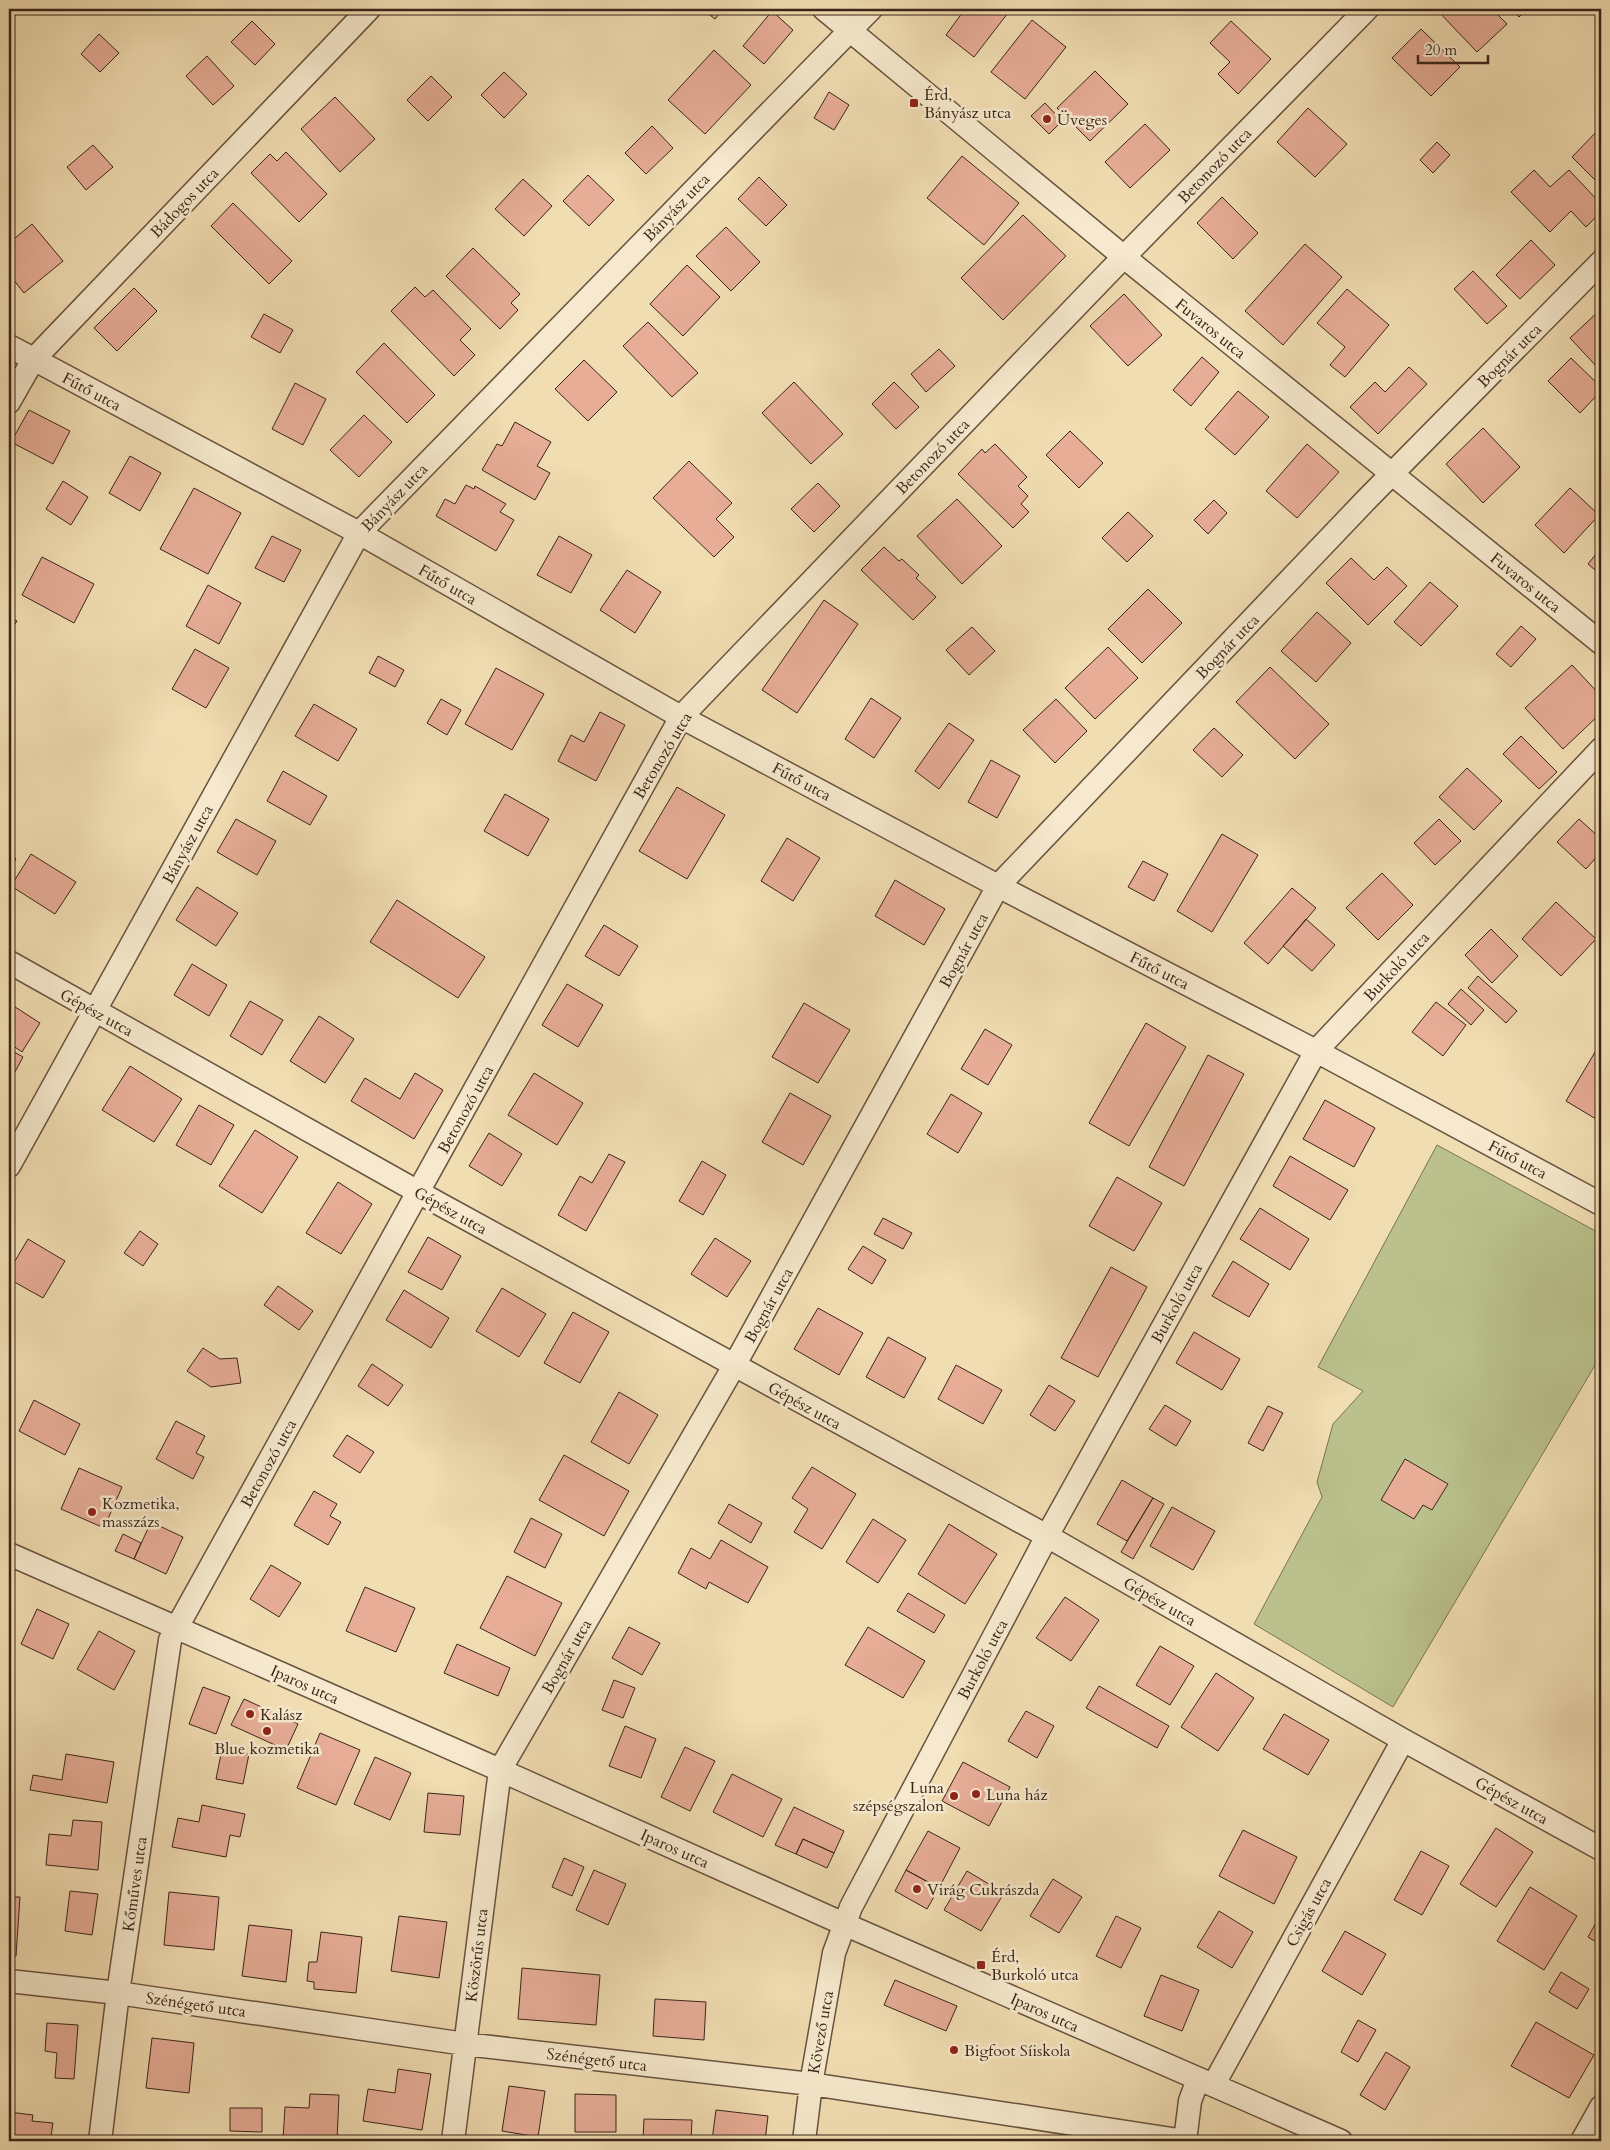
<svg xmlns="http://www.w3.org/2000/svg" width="1610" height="2150" font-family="Cardo,serif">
  <rect width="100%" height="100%" fill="#f1ddb2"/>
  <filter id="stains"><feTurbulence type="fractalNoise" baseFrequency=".004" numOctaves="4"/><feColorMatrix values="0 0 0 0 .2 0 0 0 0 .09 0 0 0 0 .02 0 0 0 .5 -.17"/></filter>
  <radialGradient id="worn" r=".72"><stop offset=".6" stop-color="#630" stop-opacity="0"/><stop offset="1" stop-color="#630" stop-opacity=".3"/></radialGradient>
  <path fill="#bac18c" stroke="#7a7352" d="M1437,1145L1601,1234V1355L1393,1707L1254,1624L1322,1497L1317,1482L1333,1424L1363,1391L1318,1367Z"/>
  <path fill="#e7ad97" stroke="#3b2519" d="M702,9H723L715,19Z
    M957,9H1011L974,57L946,35L962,13Z
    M1436,9H1492L1507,24L1477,52Z
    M1511,9H1528L1519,17Z
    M772,11L793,30L764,64L743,46Z
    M1032,20L1066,47L1025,99L991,72Z
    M252,21L275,44L255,65L231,42Z
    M1231,21L1271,59L1238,94L1218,74L1230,62L1210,43Z
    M1421,29L1460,67L1431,96L1392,58Z
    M99,34L119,53L100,72L81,54Z
    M714,50L751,85L705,134L668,100Z
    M207,56L234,86L213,105L186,76Z
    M1095,71L1128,104L1090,141L1057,108Z
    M504,72L527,94L504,118L481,95Z
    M431,76L452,97L428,121L407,100Z
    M829,92L849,105L834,130L814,118Z
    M335,97L375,139L340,172L301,129Z
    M1045,103L1062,121L1049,134L1031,116Z
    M1308,108L1347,144L1315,177L1277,142Z
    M1145,124L1170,150L1130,188L1105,162Z
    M652,126L673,148L646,174L625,153Z
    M1601,127V186L1572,157Z
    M1437,142L1450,155L1433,173L1420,160Z
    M93,145L113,167L86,190L67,167Z
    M286,152L327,194L299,222L251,173L270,154L277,161Z
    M962,156L1019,203L984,245L927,198Z
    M1534,170L1550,187L1569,170L1601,204V212L1586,227L1571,211L1550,232L1511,192Z
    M588,175L614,200L589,226L563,201Z
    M759,177L787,205L766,226L738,199Z
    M523,179L552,206L524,236L495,209Z
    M1222,197L1258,233L1233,259L1197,223Z
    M233,203L292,261L269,284L211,226Z
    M1023,215L1066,256L1003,320L961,278Z
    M32,224L63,261L24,293L9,274V243Z
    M726,227L760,262L731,291L696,256Z
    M1531,240L1555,265L1520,299L1496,275Z
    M1305,244L1342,277L1283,345L1245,311Z
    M473,248L520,294L511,303L518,310L500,329L446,276Z
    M687,265L720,297L683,336L650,304Z
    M1473,271L1507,306L1487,324L1454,289Z
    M415,287L425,297L433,290L471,329L460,340L475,355L454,376L391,311Z
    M134,288L157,311L117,351L94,328Z
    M1347,289L1389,325L1345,377L1330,365L1345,347L1317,323Z
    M1124,294L1162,335L1128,366L1090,326Z
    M1601,309V365L1598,368L1570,338Z
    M264,314L293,330L280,353L251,337Z
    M648,322L698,373L672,397L623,346Z
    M384,343L435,395L407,423L356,372Z
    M939,349L955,366L926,392L911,374Z
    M1202,357L1219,372L1191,406L1173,390Z
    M1571,358L1601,387V391L1580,413L1548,381Z
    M584,360L617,392L588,421L555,389Z
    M1409,367L1427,384L1378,434L1350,407L1375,382L1385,392Z
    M794,382L843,434L811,464L762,413Z
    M894,382L919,407L896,429L872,404Z
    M295,383L326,399L303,445L272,429Z
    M1238,391L1269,417L1235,455L1205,429Z
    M29,410L70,431L53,464L11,442Z
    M364,415L392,442L359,477L330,450Z
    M515,422L551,442L537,466L550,473L535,500L482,470L497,444L502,446Z
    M1483,428L1520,467L1483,503L1446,464Z
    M1070,431L1103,463L1079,488L1046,455Z
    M995,444L1027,477L1018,486L1028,496L1021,504L1029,512L1013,528L958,474L982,449L985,453Z
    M1307,444L1339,472L1297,518L1266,491Z
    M130,456L161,473L140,511L109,493Z
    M689,461L732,503L716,519L734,537L714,557L653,498Z
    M63,481L88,497L71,525L46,509Z
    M818,483L840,506L814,532L791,509Z
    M466,485L474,489L475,486L506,504L500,512L514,520L496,551L436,516L445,499L455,504Z
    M194,488L241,513L208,574L160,549Z
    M1570,488L1599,515L1564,553L1535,525Z
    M957,499L1002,546L962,584L917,536Z
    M1214,500L1227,513L1208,534L1194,520Z
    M1128,512L1153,536L1127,562L1102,538Z
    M272,536L301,550L284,582L255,568Z
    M559,536L592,555L571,593L537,575Z
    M884,547L899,561L902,559L919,575L916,578L936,597L913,620L861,570Z
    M1601,548V575L1588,564Z
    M42,557L94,584L74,623L22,595Z
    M1351,558L1374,580L1387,567L1407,586L1368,625L1326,583Z
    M627,570L661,592L635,633L600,610Z
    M1430,582L1458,606L1421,646L1394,622Z
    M208,585L241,603L219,644L186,626Z
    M1148,589L1182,623L1142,663L1108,629Z
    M824,600L858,624L797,713L762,690Z
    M1317,612L1351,643L1316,682L1281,651Z
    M9,616L17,621L9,633Z
    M1521,626L1536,639L1511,667L1496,654Z
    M972,627L995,651L969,675L946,650Z
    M1108,647L1138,678L1095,719L1065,688Z
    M195,649L229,668L206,708L172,689Z
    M378,656L404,670L395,687L369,673Z
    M1572,665L1601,696V713L1563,749L1525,708Z
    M1270,667L1329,724L1295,759L1236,702Z
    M496,668L544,694L512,750L465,724Z
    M871,698L901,718L874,758L845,739Z
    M441,699L461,710L447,735L427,723Z
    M1056,699L1087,731L1055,763L1023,730Z
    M314,704L357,729L338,761L295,736Z
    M600,712L625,725L596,781L558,761L571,735L584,742Z
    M949,723L974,740L939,789L915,771Z
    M1214,728L1243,755L1222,777L1193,750Z
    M1521,736L1557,772L1539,789L1503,754Z
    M991,760L1020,776L997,818L968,802Z
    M1467,768L1502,801L1474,830L1439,797Z
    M283,771L327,796L310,825L267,801Z
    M677,787L725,815L687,879L639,851Z
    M505,794L549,819L528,856L484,831Z
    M236,819L276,841L257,875L217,852Z
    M1439,819L1461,841L1435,865L1414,843Z
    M1579,819L1601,839V852L1586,869L1557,842Z
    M1222,834L1258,855L1212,932L1177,911Z
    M787,838L820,858L793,901L761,881Z
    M9,854L16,859L9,870Z
    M31,854L76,882L55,914L11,886Z
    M1143,861L1168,874L1154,901L1128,887Z
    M1382,873L1413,905L1378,940L1346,908Z
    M895,880L945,909L924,945L875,916Z
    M197,887L238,913L216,946L176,920Z
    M1292,888L1316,908L1268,964L1244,943Z
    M397,900L485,957L458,998L370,942Z
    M1556,902L1596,939L1561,976L1522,939Z
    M1306,919L1335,945L1312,971L1283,946Z
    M604,925L638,946L619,976L585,956Z
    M1491,929L1518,956L1492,983L1465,955Z
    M192,964L227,985L209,1016L174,995Z
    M1478,976L1517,1011L1506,1023L1468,988Z
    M567,984L603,1005L578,1047L542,1025Z
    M1461,989L1484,1010L1471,1025L1448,1004Z
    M250,1001L283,1020L262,1055L230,1036Z
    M1436,1002L1466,1025L1443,1056L1412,1032Z
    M9,1003L40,1023L22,1052L9,1043Z
    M804,1003L850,1030L818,1083L772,1057Z
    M319,1016L354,1039L325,1083L290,1061Z
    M1146,1023L1186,1047L1129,1146L1089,1123Z
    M985,1029L1012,1045L988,1085L961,1069Z
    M1601,1042V1122L1566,1101Z
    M9,1049L23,1057L9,1083Z
    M1208,1055L1244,1074L1184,1186L1149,1167Z
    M130,1066L182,1099L154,1142L102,1110Z
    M415,1073L443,1090L414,1139L351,1101L365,1078L400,1099Z
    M534,1073L583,1103L557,1145L508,1115Z
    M790,1093L831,1116L803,1165L762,1142Z
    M951,1094L982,1113L958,1153L927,1134Z
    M1325,1100L1375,1128L1354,1167L1303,1139Z
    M199,1105L234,1125L211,1165L176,1145Z
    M255,1130L298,1157L262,1213L219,1186Z
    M489,1133L522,1154L502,1186L469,1166Z
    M609,1154L625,1162L586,1231L558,1215L580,1176L592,1183Z
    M1290,1156L1348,1190L1330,1220L1273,1186Z
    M702,1161L726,1175L703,1215L679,1201Z
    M1117,1177L1162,1203L1134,1251L1089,1226Z
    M338,1182L372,1204L341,1254L306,1233Z
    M1260,1208L1309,1239L1290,1270L1240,1239Z
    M883,1218L912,1233L903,1249L874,1234Z
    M140,1231L158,1244L143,1266L124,1253Z
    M428,1237L461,1256L442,1290L408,1272Z
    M715,1238L751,1261L727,1297L691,1274Z
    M28,1239L65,1261L43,1298L9,1279V1271Z
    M863,1246L886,1260L872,1284L848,1269Z
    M1233,1261L1269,1284L1249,1317L1212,1296Z
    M1111,1267L1147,1287L1098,1377L1061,1358Z
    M278,1286L313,1311L299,1330L264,1305Z
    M502,1288L546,1314L519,1357L476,1331Z
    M404,1290L449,1318L431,1348L386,1320Z
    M818,1308L863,1333L839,1375L794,1349Z
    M573,1312L609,1332L580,1383L544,1363Z
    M1194,1332L1240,1359L1222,1390L1176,1363Z
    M888,1337L926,1358L904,1398L866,1377Z
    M203,1348L220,1359L237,1358L241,1383L211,1387L187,1371Z
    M372,1364L403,1385L388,1406L358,1386Z
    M956,1365L1002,1390L983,1424L938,1399Z
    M1049,1385L1075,1401L1055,1431L1030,1415Z
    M619,1392L658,1415L629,1464L591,1442Z
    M34,1400L80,1424L65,1455L19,1431Z
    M1165,1405L1191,1421L1176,1446L1149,1429Z
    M1268,1406L1283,1413L1263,1451L1248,1443Z
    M176,1421L205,1436L196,1453L204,1457L193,1479L156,1459Z
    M347,1435L374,1452L360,1473L333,1456Z
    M564,1455L629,1491L604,1536L539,1500Z
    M1405,1459L1448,1484L1432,1510L1423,1505L1414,1519L1381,1500Z
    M812,1467L856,1494L822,1549L794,1532L808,1509L792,1498Z
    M79,1468L122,1487L104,1528L61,1509Z
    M1122,1480L1153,1498L1127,1541L1097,1524Z
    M314,1491L337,1504L330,1516L341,1522L328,1545L294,1525Z
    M1153,1498L1164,1504L1133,1559L1121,1552Z
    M729,1504L762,1523L751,1543L718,1523Z
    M1172,1507L1215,1531L1193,1570L1150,1546Z
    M531,1518L562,1534L545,1568L514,1552Z
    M873,1519L906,1540L878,1583L846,1562Z
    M151,1522L183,1537L166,1574L134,1559Z
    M949,1524L997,1554L965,1604L918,1574Z
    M123,1534L141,1543L134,1559L115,1551Z
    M721,1540L768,1567L748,1603L709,1582L706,1589L678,1573L691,1548L710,1559Z
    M271,1565L301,1583L279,1617L250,1599Z
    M507,1576L562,1603L535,1656L480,1628Z
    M365,1587L415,1608L396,1652L346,1631Z
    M908,1593L945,1615L934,1633L897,1611Z
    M1065,1597L1099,1620L1071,1661L1036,1638Z
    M37,1609L69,1624L53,1659L21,1644Z
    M629,1627L660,1643L642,1675L612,1658Z
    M868,1627L925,1661L903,1698L845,1665Z
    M99,1631L135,1651L114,1690L77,1669Z
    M457,1644L510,1668L498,1696L444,1673Z
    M1160,1646L1194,1666L1170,1705L1136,1685Z
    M1216,1673L1254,1698L1218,1751L1181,1727Z
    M614,1680L635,1688L623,1718L602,1710Z
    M1099,1686L1169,1726L1157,1748L1086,1708Z
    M203,1687L230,1697L216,1734L189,1724Z
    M244,1699L298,1724L286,1750L231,1725Z
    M1026,1711L1054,1726L1037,1758L1008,1741Z
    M1284,1714L1329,1740L1308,1775L1263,1749Z
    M625,1726L656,1739L641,1778L609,1766Z
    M320,1733L360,1750L336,1805L297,1788Z
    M685,1747L715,1761L690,1811L661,1797Z
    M222,1749L249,1754L243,1784L216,1779Z
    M66,1754L114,1762L107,1803L30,1790L33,1775L62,1780Z
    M375,1757L411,1773L390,1820L354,1804Z
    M963,1762L1010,1787L989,1826L942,1801Z
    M732,1774L782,1799L763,1837L713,1812Z
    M428,1793L464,1796L460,1835L424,1832Z
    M202,1805L245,1814L240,1837L230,1835L226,1857L172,1847L178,1818L199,1822Z
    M794,1807L844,1831L834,1853L803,1839L796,1854L775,1845Z
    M73,1820L102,1822L98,1870L46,1865L49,1834L71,1836Z
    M1496,1828L1533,1852L1496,1907L1460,1884Z
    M1243,1830L1297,1857L1274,1904L1219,1876Z
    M928,1831L960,1848L939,1888L906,1870Z
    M803,1839L834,1853L827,1868L796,1854Z
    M1421,1851L1449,1866L1422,1915L1394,1900Z
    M564,1858L584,1867L572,1896L552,1887Z
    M594,1870L626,1884L608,1925L576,1910Z
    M906,1870L939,1888L927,1909L895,1891Z
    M967,1871L1004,1893L981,1931L944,1910Z
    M1053,1879L1082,1897L1059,1933L1030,1916Z
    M1530,1887L1577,1916L1544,1970L1497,1941Z
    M70,1891L98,1894L92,1935L65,1931Z
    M169,1892L219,1897L214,1950L164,1945Z
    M9,1897H20L16,1956H9Z
    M1219,1911L1253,1932L1232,1968L1197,1947Z
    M1601,1914V1945L1588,1937Z
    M399,1916L447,1922L439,1978L391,1971Z
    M1116,1916L1141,1928L1121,1968L1096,1956Z
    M249,1925L292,1930L286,1982L242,1976Z
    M1345,1931L1386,1954L1362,1995L1322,1971Z
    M321,1932L362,1937L356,1993L314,1989V1982L307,1981L309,1962H317Z
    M522,1968L600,1975L596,2025L518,2019Z
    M1561,1972L1589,1989L1577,2009L1549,1992Z
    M1161,1975L1199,1990L1182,2031L1144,2016Z
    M895,1980L957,2006L946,2031L884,2005Z
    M655,1999L706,2002L704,2040L653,2036Z
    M1358,2020L1376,2030L1358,2062L1341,2052Z
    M1536,2022L1594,2055L1569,2098L1511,2066Z
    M47,2023L78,2025L74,2079L55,2078L57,2053L45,2051Z
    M152,2038L194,2043L189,2093L146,2088Z
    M1386,2052L1410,2067L1385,2110L1360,2095Z
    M398,2069L431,2074L422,2130L363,2121L368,2089L395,2093Z
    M509,2086L545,2091L538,2137L502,2131Z
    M310,2094L339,2095L337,2141L283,2140L285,2107L309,2108Z
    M575,2094L616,2095V2132H575Z
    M230,2108H262V2132L230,2131Z
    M716,2110L768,2116L765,2141L712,2140Z
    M9,2112L33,2115L32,2121L53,2123L51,2136L58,2137L57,2141H9Z
    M644,2119L692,2120L691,2141H643Z
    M884,2137L915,2140V2141H884Z"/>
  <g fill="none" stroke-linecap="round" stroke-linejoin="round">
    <g stroke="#68533f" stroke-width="25">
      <path id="minor" d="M824,9L1124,257L1601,643
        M9,346L359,533L681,717L998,886L1316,1051L1601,1204
        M9,402L33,360L369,9
        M9,962L436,1202L1047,1536L1403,1740L1601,1849
        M9,1166L359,533L871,9
        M9,1554L500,1770L844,1924L1341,2141
        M9,1981L118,1993L465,2044L811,2084L1185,2141
        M1214,2084L1403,1740
        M100,2141L118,1993L170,1640L681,717L1110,271L1367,9
        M453,2141L500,1770L734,1366L998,886L1367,499L1601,262
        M804,2141L811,2084L834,1953L851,1907L1047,1536L1316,1051L1601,749
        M1185,2141L1190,2101L1198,2079
        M1582,2141L1601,2107"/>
    </g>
    <use href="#minor" stroke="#f6e9cd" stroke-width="22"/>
  </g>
  <g fill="#8f2418" stroke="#f6e9cd" stroke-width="2">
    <rect x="909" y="98" width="10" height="10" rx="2.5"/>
    <circle cx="1047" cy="119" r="5"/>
    <circle cx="92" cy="1512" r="5"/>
    <circle cx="250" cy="1714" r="5"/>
    <circle cx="267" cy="1731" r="5"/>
    <circle cx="976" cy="1794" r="5"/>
    <circle cx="954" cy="1796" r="5"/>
    <circle cx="917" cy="1889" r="5"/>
    <rect x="976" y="1960" width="10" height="10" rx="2.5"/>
    <circle cx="954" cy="2050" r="5"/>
  </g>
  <g text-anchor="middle" stroke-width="5" stroke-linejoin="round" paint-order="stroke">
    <g font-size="16" fill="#3b2519" stroke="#f6e9cd" text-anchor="start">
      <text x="924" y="100">Érd,<tspan x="924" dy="18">Bányász utca</tspan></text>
      <text x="1057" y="125">Üveges</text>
      <text x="102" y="1509">Kozmetika,<tspan x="102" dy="18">masszázs</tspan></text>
      <text x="260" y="1720">Kalász</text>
      <text x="267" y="1754" text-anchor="middle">Blue kozmetika</text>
      <text x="944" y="1793" text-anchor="end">Luna<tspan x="944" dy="18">szépségszalon</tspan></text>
      <text x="986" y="1800">Luna ház</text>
      <text x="927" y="1895">Virág Cukrászda</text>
      <text x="991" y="1962">Érd,<tspan x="991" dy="18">Burkoló utca</tspan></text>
      <text x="964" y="2056">Bigfoot Síiskola</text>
    </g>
    <g font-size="16" fill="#3b2519" stroke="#f6e9cd">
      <text transform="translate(1214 165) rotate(-46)" y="6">Betonozó utca</text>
      <text transform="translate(184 202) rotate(-46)" y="6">Bádogos utca</text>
      <text transform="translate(676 207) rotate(-46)" y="6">Bányász utca</text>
      <text transform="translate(1211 328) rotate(39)" y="6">Fuvaros utca</text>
      <text transform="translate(1509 355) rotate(-45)" y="6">Bognár utca</text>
      <text transform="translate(92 391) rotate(28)" y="6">Fűtő utca</text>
      <text transform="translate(932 456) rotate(-46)" y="6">Betonozó utca</text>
      <text transform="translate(394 497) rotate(-46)" y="6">Bányász utca</text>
      <text transform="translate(1526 582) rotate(39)" y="6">Fuvaros utca</text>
      <text transform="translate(448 584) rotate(30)" y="6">Fűtő utca</text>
      <text transform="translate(1227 646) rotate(-46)" y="6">Bognár utca</text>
      <text transform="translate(662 755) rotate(-59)" y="6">Betonozó utca</text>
      <text transform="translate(802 781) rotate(28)" y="6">Fűtő utca</text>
      <text transform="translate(187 844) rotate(-61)" y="6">Bányász utca</text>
      <text transform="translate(963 950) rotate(-61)" y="6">Bognár utca</text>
      <text transform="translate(1396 966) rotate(-47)" y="6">Burkoló utca</text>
      <text transform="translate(1160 970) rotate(27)" y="6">Fűtő utca</text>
      <text transform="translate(97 1012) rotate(29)" y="6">Gépész utca</text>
      <text transform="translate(465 1109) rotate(-61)" y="6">Betonozó utca</text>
      <text transform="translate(1518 1159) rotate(28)" y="6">Fűtő utca</text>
      <text transform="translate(451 1210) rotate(29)" y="6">Gépész utca</text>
      <text transform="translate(1176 1303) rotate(-61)" y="6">Burkoló utca</text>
      <text transform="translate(768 1305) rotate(-61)" y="6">Bognár utca</text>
      <text transform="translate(805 1405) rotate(29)" y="6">Gépész utca</text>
      <text transform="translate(268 1463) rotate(-61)" y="6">Betonozó utca</text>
      <text transform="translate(1160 1601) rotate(30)" y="6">Gépész utca</text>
      <text transform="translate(566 1656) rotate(-60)" y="6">Bognár utca</text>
      <text transform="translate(982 1659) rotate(-62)" y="6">Burkoló utca</text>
      <text transform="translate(305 1684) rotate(24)" y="6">Iparos utca</text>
      <text transform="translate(1512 1800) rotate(29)" y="6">Gépész utca</text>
      <text transform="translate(675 1848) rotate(24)" y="6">Iparos utca</text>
      <text transform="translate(134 1884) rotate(-82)" y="6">Kőműves utca</text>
      <text transform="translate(1308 1912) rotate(-61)" y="6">Csigás utca</text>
      <text transform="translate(476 1955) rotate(-83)" y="6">Köszörűs utca</text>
      <text transform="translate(196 2004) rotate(8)" y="6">Szénégető utca</text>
      <text transform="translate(1045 2012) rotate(24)" y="6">Iparos utca</text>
      <text transform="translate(820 2032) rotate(-80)" y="6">Kövező utca</text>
      <text transform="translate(597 2059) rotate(7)" y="6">Szénégető utca</text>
    </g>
  </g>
  <rect width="1610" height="2150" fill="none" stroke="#f1ddb2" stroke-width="30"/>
  <rect x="10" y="10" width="1590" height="2130" fill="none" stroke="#3b2519" stroke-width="2.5"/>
  <rect x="15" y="15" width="1580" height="2120" fill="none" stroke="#3b2519"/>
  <path d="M1418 55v8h70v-8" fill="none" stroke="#3b2519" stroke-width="2.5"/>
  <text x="1425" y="55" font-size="15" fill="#3b2519" stroke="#f6e9cd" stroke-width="4" paint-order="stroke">20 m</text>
  <rect width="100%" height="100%" filter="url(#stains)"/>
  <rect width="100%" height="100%" fill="url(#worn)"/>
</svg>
